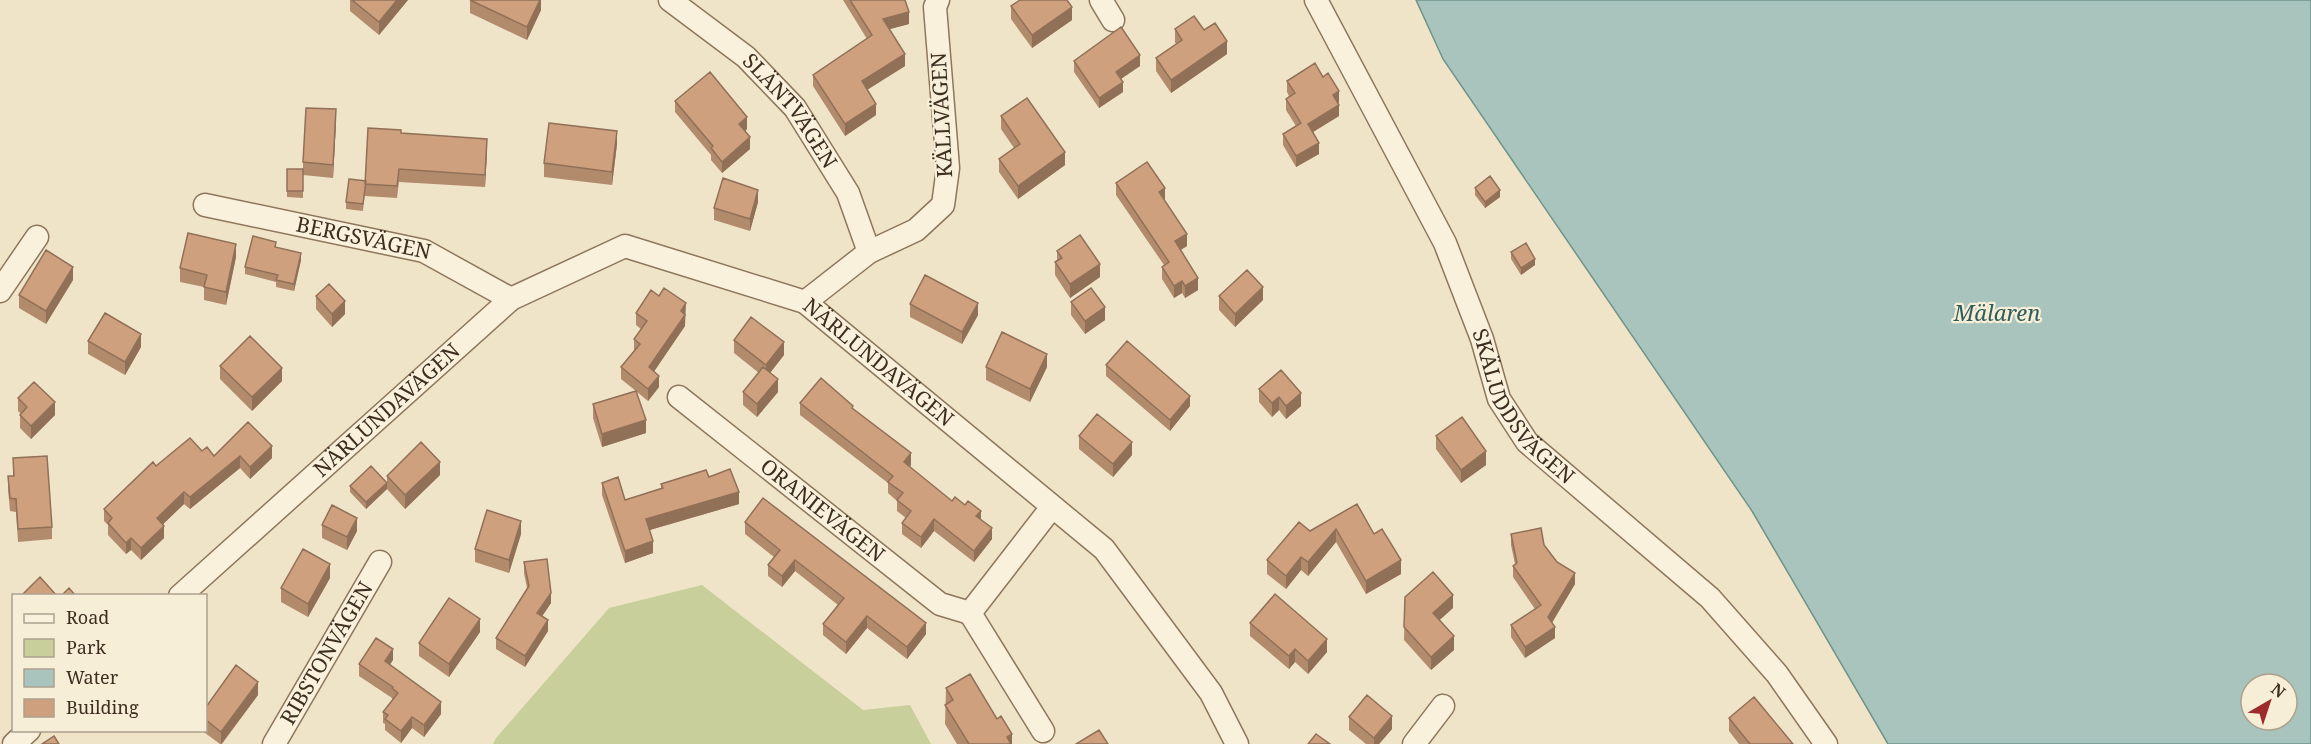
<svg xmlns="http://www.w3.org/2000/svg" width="2311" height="744" font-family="'Noto Serif',serif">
  <rect width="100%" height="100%" fill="#f0e4c8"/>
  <path fill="#c8cf9b" d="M702,585L863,710L910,705L931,744H493L496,738L609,608Z"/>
  <path fill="#a9c4bc" stroke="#6f938a" stroke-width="1.5" fill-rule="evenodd" d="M1416,0H2311V744H1888L1752,511L1443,59ZM2251,684H2287V720H2251Z"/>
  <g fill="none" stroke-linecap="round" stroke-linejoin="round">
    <g stroke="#8d765c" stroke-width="25">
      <g id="minor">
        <path id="s1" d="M670,0L746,57L795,108L848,193L869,252"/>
        <path d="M1101,0L1113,20"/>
        <path id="s2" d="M1316,0L1445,243L1482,339L1499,399L1527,442L1710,598L1777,674L1826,744"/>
        <path id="s3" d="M205,205L424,251L511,299"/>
        <path d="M0,291L37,237"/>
        <path d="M805,302L869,252L916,230L943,205L948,168L935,7L938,0"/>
        <path id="s4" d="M679,397L940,604L970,613L1052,507"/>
        <path id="s5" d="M180,596L511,299L625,246L805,302L1104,549L1211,693L1237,744"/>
        <path d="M970,613L1043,731"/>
        <path d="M14,744L29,730"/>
        <path id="s6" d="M274,744L380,562"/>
        <path d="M1414,744L1443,706"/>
      </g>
    </g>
    <use href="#minor" stroke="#faf1dc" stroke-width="22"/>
  </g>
  <path fill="#b28a6c" d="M350,0H408L379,35L350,11Z
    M470,0H541V10L527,40L470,13Z
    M843,0H905L909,24L889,29L905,66L867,90L876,115L845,136L813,86V75L867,39Z
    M1011,6L1072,20L1032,48L1011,19Z
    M1175,29L1204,30L1227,54L1171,93L1156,71V58L1176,44L1175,42Z
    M1074,61L1140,66L1121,79L1123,92L1099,108L1074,72Z
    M1287,81L1339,102L1338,103L1339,116L1313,132L1319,154L1296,167L1283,145V134L1296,126L1286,110V99L1289,96L1287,92Z
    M675,101L747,129L745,131L750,149L722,173L711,160V155L675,112Z
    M1001,116L1065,165L1018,199L999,172V159L1014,148L1001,129Z
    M336,122L333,178L303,175V162Z
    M401,133L487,151L485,187L399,182L397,198L365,196V191L363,211L346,209V202L366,181Z
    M617,144L612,185L544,177V163Z
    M287,169H303V198L287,197Z
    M1116,183L1164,200L1187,246L1181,250L1198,290L1185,298L1182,293L1174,298L1162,279V267L1164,265L1116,195Z
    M1475,188L1500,197L1485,208L1475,195Z
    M758,202L750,231L714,220V208Z
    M276,247L301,260L294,291L276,287V282L245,274V267Z
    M1057,251L1100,277L1070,298L1055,275V262L1057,260Z
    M1511,252L1535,265L1521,275L1511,259Z
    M236,257L226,305L204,300V287L180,282V268Z
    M73,280L46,324L19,308V295Z
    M316,296L345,314L332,327L316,309Z
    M1219,296L1263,300L1235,327L1219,310Z
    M1071,302L1105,320L1085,334L1071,315Z
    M910,304L978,315L962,344L910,317Z
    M636,313L686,315L685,316V326L654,371L659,387L648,401L637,392L646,433L602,447L593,418V404L636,391L621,379V367L634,351V339L641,329L636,325Z
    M734,340L784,355L770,373L778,392L757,417L743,405V392L759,373L734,353Z
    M88,341L141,347L125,375L88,354Z
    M1106,365L1190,406L1170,431L1106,376Z
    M220,366L282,381L252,411L220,379Z
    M986,367H1047L1030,402L986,380Z
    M1259,389L1301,406L1286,419L1279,410L1272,417L1259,402Z
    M18,398L55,415L31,439L20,428V415L21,414L18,411Z
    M800,403L853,409L911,465L909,467L952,501L981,520L992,539L974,562L934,531L921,548L902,534V523L906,518L897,511V501L888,493V483L800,415Z
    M248,422L272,458L250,479L240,468L190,509L184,504L163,524L164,538L141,560L131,550L126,554L108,535V525L104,521V509L156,466L202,451L214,456Z
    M1079,436L1132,455L1113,477L1079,449Z
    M1436,436L1486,465L1461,483L1436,449Z
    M13,458L52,527V539L18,542L16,512L10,511L8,489V476H13Z
    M440,475L405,509L387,489L366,509L350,492V486L387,483V476Z
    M709,477L739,504L650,530L653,553L625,563L602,495V483L625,500L661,488V484Z
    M1357,504L1374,534L1401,574L1366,594L1336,542L1308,576L1301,570L1286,589L1267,574V560L1310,531Z
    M745,522L926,634L907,659L867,628L846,654L823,635V624L838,605L795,571L782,587L768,576V565L774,557L745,534Z
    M322,525L357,531L347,550L322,538Z
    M521,534L509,573L475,562V549Z
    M1511,534L1544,545L1575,584L1552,623L1555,638L1525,658L1511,637V625L1535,609L1513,577V566L1515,564L1511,545Z
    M524,562L551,603L542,616L548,631L525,667L496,649V638L527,588L524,573Z
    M330,578L308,617L281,602V588Z
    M1405,597L1453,608L1439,620L1454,650L1431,670L1404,640Z
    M1250,623L1327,652L1308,674L1295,662L1289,669L1250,636Z
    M480,632L449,677L419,656V643Z
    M393,660L390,664L441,714L424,737L412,728L401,743L385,730V724L383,723V712L392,700V698L359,676V664Z
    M946,688L1012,744H957L945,724Z
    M258,695L222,744H220L201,730H206V707Z
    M1349,717L1392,729L1379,744H1366L1349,730Z
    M1729,718L1793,744H1739L1729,731Z"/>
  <path fill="#917058" d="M397,0H408L379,35V22Z
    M540,0H541V10L527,40V27Z
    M1072,7V20L1032,48V35Z
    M909,12V24L883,31V19Z
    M1227,41V54L1171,93V80Z
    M905,54V66L862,93V81Z
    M1140,55V66L1116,82V72Z
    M1123,82V92L1099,108V98Z
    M1339,91V102L1333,106V95Z
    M876,104V115L845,136V124Z
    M1339,105V116L1308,135V124Z
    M336,109V122L333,178V165Z
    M747,117V129L739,136V124Z
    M617,131V144L612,185V172Z
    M750,137V149L722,173V162Z
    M487,139V151L485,187V175Z
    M1319,143V154L1296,167V156Z
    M1065,152V165L1018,199V186Z
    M1165,188V200L1159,192Z
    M758,190V202L750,231V219Z
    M1500,190V197L1485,208V202Z
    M1187,234V246L1175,253V241Z
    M236,244V257L226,305V292Z
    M301,253V260L294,291V284Z
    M1535,259V265L1521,275V268Z
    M1100,264V277L1070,298V284Z
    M73,267V280L46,324V311Z
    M1198,278V290L1185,298V286Z
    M1182,281V293L1174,298V286Z
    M1263,287V300L1235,327V314Z
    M345,301V314L332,327V314Z
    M686,303L685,326L649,379V367Z
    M978,303V315L962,344V332Z
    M1105,307V320L1085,334V321Z
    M141,334V347L125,375V362Z
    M784,342V355L766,378V365Z
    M1047,354V367L1030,402V389Z
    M282,368V381L252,411V397Z
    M659,376V387L648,401V389Z
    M778,379V392L757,417V404Z
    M1301,393V406L1286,419V406Z
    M1190,396V406L1170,431V420Z
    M1279,397V410L1272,417V403Z
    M55,402V415L31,439V426Z
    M646,420V433L602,447V434Z
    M1132,442V455L1113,477V464Z
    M272,446V458L250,479V467Z
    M1486,451V465L1461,483V470Z
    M911,453V465L904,474V462Z
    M240,456V468L190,509V497Z
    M440,462V475L405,509V495Z
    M387,483V489L366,509V502Z
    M184,492V504L157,530V518Z
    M739,492V504L646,531V519Z
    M981,511V522L976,516Z
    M357,518V531L347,550V537Z
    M934,519V531L921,548V537Z
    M521,521V534L509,573V560Z
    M164,526V538L141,560V548Z
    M992,528V539L974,562V551Z
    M1336,529V542L1308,576V562Z
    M131,538V550L126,554V543Z
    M653,541V553L625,563V551Z
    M1301,557V570L1286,589V576Z
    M795,560V571L782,587V576Z
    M1401,560V574L1366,594V581Z
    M330,564V578L308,617V604Z
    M1575,573V584L1548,629V617Z
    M551,593V603L537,624V613Z
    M1453,595V608L1433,626V613Z
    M867,616V628L846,654V642Z
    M480,619V632L449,677V664Z
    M548,620V631L525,667V656Z
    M926,623V634L907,659V647Z
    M1555,627V638L1525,658V647Z
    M1454,636V650L1431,670V657Z
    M1327,639V652L1308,674V661Z
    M393,649V660L385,672V661Z
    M1295,649V662L1289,669V656Z
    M258,682V695L221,744V732Z
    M441,702V714L424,737V725Z
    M1392,716V729L1379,744H1374V738Z
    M412,717V728L401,743V731Z
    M1012,734V744H1007V737Z"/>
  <path fill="#cfa07d" stroke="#917058" stroke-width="1.5" d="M352,0H397L379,22Z
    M470,0H540L527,27Z
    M850,0H905L909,12L883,19L905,54L862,81L876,104L845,124L813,75L872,35Z
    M1020,0H1067L1072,7L1032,35L1011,6Z
    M1194,16L1204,30L1215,23L1227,41L1171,80L1156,58L1182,40L1175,29Z
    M1121,27L1140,55L1116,72L1123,82L1099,98L1074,61Z
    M1315,63L1323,77L1328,73L1339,91L1333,95L1339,105L1308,124L1319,143L1296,156L1283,134L1301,123L1286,99L1295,93L1287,81Z
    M710,72L747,117L739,124L750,137L722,162L711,148L713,146L675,101Z
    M1027,98L1065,152L1018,186L999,159L1020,144L1001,116Z
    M306,108L336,109L333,165L303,162Z
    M549,123L617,131L612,172L544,163Z
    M368,128L401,130V133L487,139L485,175L399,169L397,186L365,184Z
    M1147,162L1165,188L1159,192L1187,234L1175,241L1198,278L1185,286L1182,281L1174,286L1162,267L1169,262L1116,183Z
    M287,169H303V191H287Z
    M1490,176L1500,190L1485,202L1475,188Z
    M723,178L758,190L750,219L714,208Z
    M349,179L366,181L363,204L346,202Z
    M188,233L236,244L226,292L204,287L207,275L180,268Z
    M1080,235L1100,264L1070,284L1055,262L1062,258L1057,251Z
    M253,236L276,242L275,247L301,253L294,284L276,280L278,275L245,267Z
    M1526,243L1535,259L1521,268L1511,252Z
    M46,250L73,267L46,311L19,295Z
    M1247,270L1263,287L1235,314L1219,296Z
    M925,275L978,303L962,332L910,304Z
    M329,284L345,301L332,314L316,296Z
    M664,288L686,303L681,311L685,315L649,367L659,376L648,389L621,367L640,344L634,339L647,321L636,313L651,290L659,296Z
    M1091,288L1105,307L1085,321L1071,302Z
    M105,313L141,334L125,362L88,341Z
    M751,317L784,342L766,365L734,340Z
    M1002,332L1047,354L1030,389L986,367Z
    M250,336L282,368L252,397L220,366Z
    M1127,341L1190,396L1170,420L1106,365Z
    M763,367L778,379L757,404L743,392Z
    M1281,370L1301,393L1286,406L1279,397L1272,403L1259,389Z
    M821,378L853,406L852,408L911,453L904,462L952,501L955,497L965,505L968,501L981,511L976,516L992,528L974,551L934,519L921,537L902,523L911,511L897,500L903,493L888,482L893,476L800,403Z
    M34,382L55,402L31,426L20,415L27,407L18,398Z
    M636,391L646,420L602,434L593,404Z
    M1097,414L1132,442L1113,464L1079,436Z
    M1462,417L1486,451L1461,470L1436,436Z
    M248,422L272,446L250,467L240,456L190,497L184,492L157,518L164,526L141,548L131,538L126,543L108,523L112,518L104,509L153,462L156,466L190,438L202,451L207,447L214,456Z
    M421,442L440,462L405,495L387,476Z
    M47,456L52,527L18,529L16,499L10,498L8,476H14L13,458Z
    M371,466L387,483L366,502L350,486Z
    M730,469L739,492L646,519L653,541L625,551L602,483L618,477L625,500L663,488L661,484L706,470L709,477Z
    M763,498L926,623L907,647L867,616L846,642L823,624L844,598L795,560L782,576L768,565L780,550L745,522Z
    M1357,504L1374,534L1382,529L1401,560L1366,581L1336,529L1308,562L1301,557L1286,576L1267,560L1299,522L1310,531Z
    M332,505L357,518L347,537L322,525Z
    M487,510L521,521L509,560L475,549Z
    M1541,528L1544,545L1557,562L1575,573L1548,617L1555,627L1525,647L1511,625L1541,605L1513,566L1517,563L1511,534Z
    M303,549L330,564L308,604L281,588Z
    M547,559L551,593L537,613L548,620L525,656L496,638L529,586L524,562Z
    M1433,572L1453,595L1433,613L1454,636L1431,657L1404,627L1405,597Z
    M40,577L57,596H21Z
    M69,588L76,596H61Z
    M1275,594L1327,639L1308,661L1295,649L1289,656L1250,623Z
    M449,598L480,619L449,664L419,643Z
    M376,638L393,649L385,661L441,702L424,725L412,717L401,731L385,719L388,715L383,712L398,693L392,688L393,687L359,664Z
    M236,665L258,682L221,732L206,720V707Z
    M970,674L997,719L1001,716L1012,734L1007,737L1011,744H969L945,705L953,700L946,688Z
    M1367,695L1392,716L1374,738L1349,717Z
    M1754,697L1793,744H1750L1729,718Z
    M1099,730L1108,744H1076Z
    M1316,734L1330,744H1308Z
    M54,736L59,744H42Z"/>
  <g text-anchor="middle" stroke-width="4.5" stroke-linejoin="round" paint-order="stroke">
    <g font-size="21" fill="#3d2e20" stroke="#f7eed8">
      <text dy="7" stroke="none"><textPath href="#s1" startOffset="165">SLÄNTVÄGEN</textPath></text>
      <text transform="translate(942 115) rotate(-93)" y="7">KÄLLVÄGEN</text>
      <text dy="7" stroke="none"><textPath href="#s3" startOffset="162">BERGSVÄGEN</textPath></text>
      <text dy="7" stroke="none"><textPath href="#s5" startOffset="854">NÄRLUNDAVÄGEN</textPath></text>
      <text dy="7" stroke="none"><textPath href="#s2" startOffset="459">SKÄLUDDSVÄGEN</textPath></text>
      <text dy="7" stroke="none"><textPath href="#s5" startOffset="278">NÄRLUNDAVÄGEN</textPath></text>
      <text dy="7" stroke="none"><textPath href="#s4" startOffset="183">ORANIEVÄGEN</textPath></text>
      <text dy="7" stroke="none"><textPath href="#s6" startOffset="105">RIBSTONVÄGEN</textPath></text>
    </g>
    <g font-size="22" font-style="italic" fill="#2f5d5a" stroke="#f7eed8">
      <text x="1997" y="321">Mälaren</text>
    </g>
  </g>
  <rect x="12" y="594" width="195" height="138" fill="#f7eed8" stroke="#ada18e" stroke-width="1.5"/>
  <rect x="24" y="614" width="30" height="9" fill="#faf1dc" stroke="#ada18e" stroke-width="1.5"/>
  <text x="66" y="624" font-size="18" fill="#3d2e20">Road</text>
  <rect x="24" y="639" width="30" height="18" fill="#c8cf9b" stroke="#ada18e" stroke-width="1.5"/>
  <text x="66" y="654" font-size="18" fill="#3d2e20">Park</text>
  <rect x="24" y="669" width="30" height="18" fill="#a9c4bc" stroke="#ada18e" stroke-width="1.5"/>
  <text x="66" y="684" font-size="18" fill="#3d2e20">Water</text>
  <rect x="24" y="699" width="30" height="18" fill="#cfa07d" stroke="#ada18e" stroke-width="1.5"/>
  <text x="66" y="714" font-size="18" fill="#3d2e20">Building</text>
  <g transform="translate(2269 702) rotate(39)"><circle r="28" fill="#f7eed8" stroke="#ada18e" stroke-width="1.5"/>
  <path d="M0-4.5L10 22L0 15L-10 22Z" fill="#9d2b2b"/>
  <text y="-9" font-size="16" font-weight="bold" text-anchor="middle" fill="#3d2e20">N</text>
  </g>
</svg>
